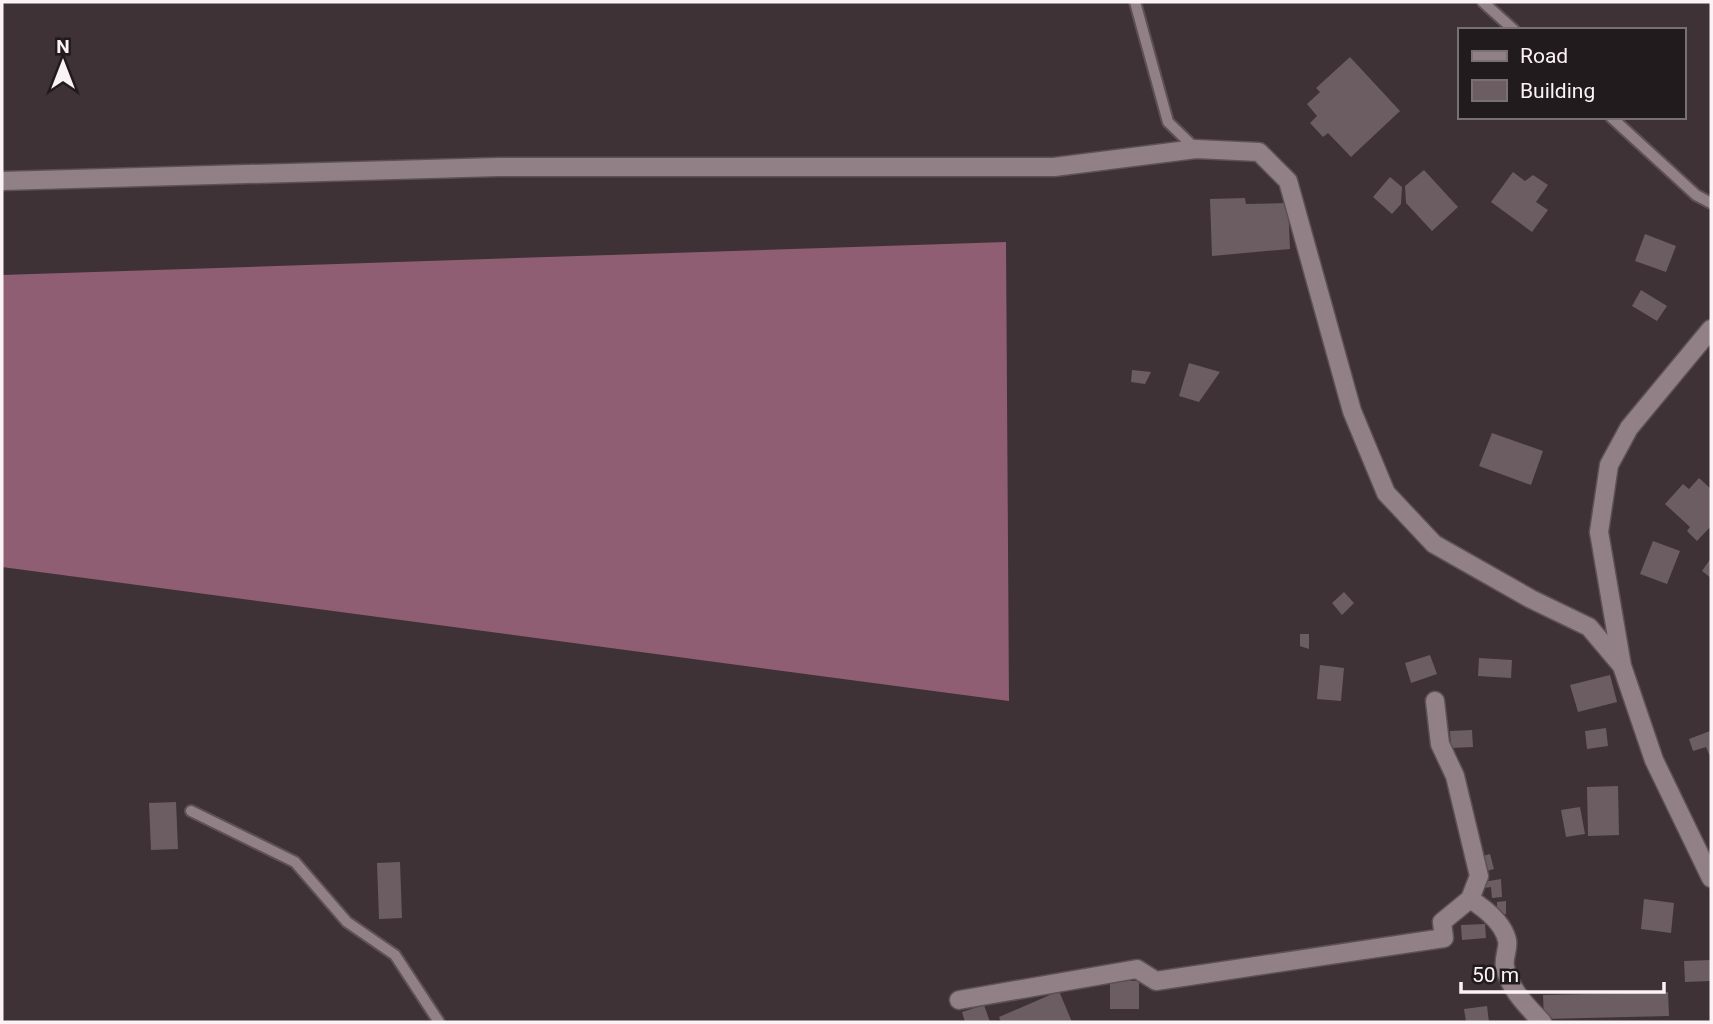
<svg xmlns="http://www.w3.org/2000/svg" width="1713" height="1024" font-family="Roboto,sans-serif">
  <rect width="100%" height="100%" fill="#3f3236"/>
  <path fill="#8f5e72" d="M1006,242L1009,701L2,567V275Z"/>
  <path fill="#6b5d62" d="M1350,57L1400,111L1351,157L1328,133L1323,137L1310,123L1317,116L1307,104L1320,92L1316,88Z
    M1424,170L1458,207L1432,231L1406,203L1405,186Z
    M1513,172L1525,181L1533,175L1548,185L1536,202L1548,210L1532,232L1491,202Z
    M1390,177L1402,187L1401,204L1392,214L1373,197Z
    M1245,198L1246,204L1288,203L1290,249L1212,256L1210,199Z
    M1645,234L1676,246L1666,272L1635,261Z
    M1641,290L1667,306L1657,321L1632,306Z
    M1189,363L1220,372L1199,402L1179,396Z
    M1132,370L1151,372L1145,384L1131,382Z
    M1492,433L1543,451L1531,485L1479,466Z
    M1699,478L1711,489V526L1697,541L1687,531L1690,527L1665,504L1683,484L1689,489Z
    M1653,541L1680,551L1667,584L1640,574Z
    M1711,558V578L1702,571Z
    M1344,592L1354,603L1342,615L1332,603Z
    M1300,634H1309V649L1300,646Z
    M1430,655L1437,674L1411,683L1405,663Z
    M1479,658L1512,660L1511,678L1478,676Z
    M1320,665L1344,668L1341,701L1317,699Z
    M1610,675L1617,702L1578,712L1570,685Z
    M1606,728L1608,746L1587,749L1585,731Z
    M1472,730L1473,747L1451,748L1450,731Z
    M1710,731L1711,735V759L1706,747L1693,751L1689,739Z
    M1618,786L1619,835L1588,836L1587,787Z
    M176,802L178,849L151,850L149,803Z
    M1580,807L1585,834L1566,837L1561,810Z
    M1490,854L1494,869L1483,872L1479,857Z
    M400,862L402,918L379,919L377,863Z
    M1501,879L1502,897L1492,898L1491,887L1484,888L1483,882Z
    M1644,899L1674,903L1671,933L1641,929Z
    M1506,901V914H1497V902Z
    M1485,924L1486,938L1462,940L1461,925Z
    M1711,960V981L1685,982L1684,961Z
    M1110,981H1139V1009H1110Z
    M1059,991L1072,1022H1001L999,1017Z
    M1668,992L1669,1016L1544,1019L1543,995Z
    M984,1005L990,1022H965L962,1012Z
    M1487,1006L1489,1022H1466L1464,1009Z"/>
  <g fill="none" stroke-linecap="round" stroke-linejoin="round">
    <g stroke="#5d5156" stroke-width="14">
      <path id="lane" d="M1135,2L1168,122L1196,149
        M1483,2L1514,30
        M1611,117L1696,195L1711,203
        M191,811L295,862L347,922L395,955L439,1022"/>
    </g>
    <g stroke="#5d5156" stroke-width="21">
      <path id="street" d="M2,181L498,167H1054L1196,149L1259,152L1288,181L1352,411L1386,493L1434,544L1531,599L1589,627L1622,666
        M1711,329L1629,428L1609,465L1599,532L1622,666L1654,760L1711,878
        M1435,701L1440,744L1455,776L1479,876L1470,899
        M959,1000L1137,969L1156,981L1444,938L1442,922L1470,899C1484,908 1503,922 1507,940C1509,948 1503,958 1505,967C1509,989 1528,1007 1542,1022"/>
    </g>
    <use href="#lane" stroke="#918187" stroke-width="10"/>
    <use href="#street" stroke="#918187" stroke-width="18"/>
  </g>
  <rect width="1713" height="1024" fill="none" stroke="#fbf2f5" stroke-width="7"/>
  <rect x="1458" y="28" width="228" height="91" fill="#211b1e" stroke="#787174" stroke-width="2"/>
  <rect x="1472" y="51" width="35" height="10" fill="#918187" stroke="#787174" stroke-width="2"/>
  <text x="1520" y="63" font-size="21" fill="#fbf2f5">Road</text>
  <rect x="1472" y="80" width="35" height="21" fill="#6b5d62" stroke="#787174" stroke-width="2"/>
  <text x="1520" y="98" font-size="21" fill="#fbf2f5">Building</text>
  <g transform="translate(63 63)" stroke="#211b1e" stroke-width="5" paint-order="stroke">
  <path d="M0-5L12 26L0 18L-12 26Z" fill="#fbf2f5"/>
  <text y="-10" font-size="19" font-weight="bold" text-anchor="middle" fill="#fbf2f5">N</text>
  </g>
  <path d="M1461 982v10h203v-10" fill="none" stroke="#fbf2f5" stroke-width="3.5"/>
  <text x="1472" y="982" font-size="21" fill="#fbf2f5" stroke="#211b1e" stroke-width="5" paint-order="stroke">50 m</text>
</svg>
